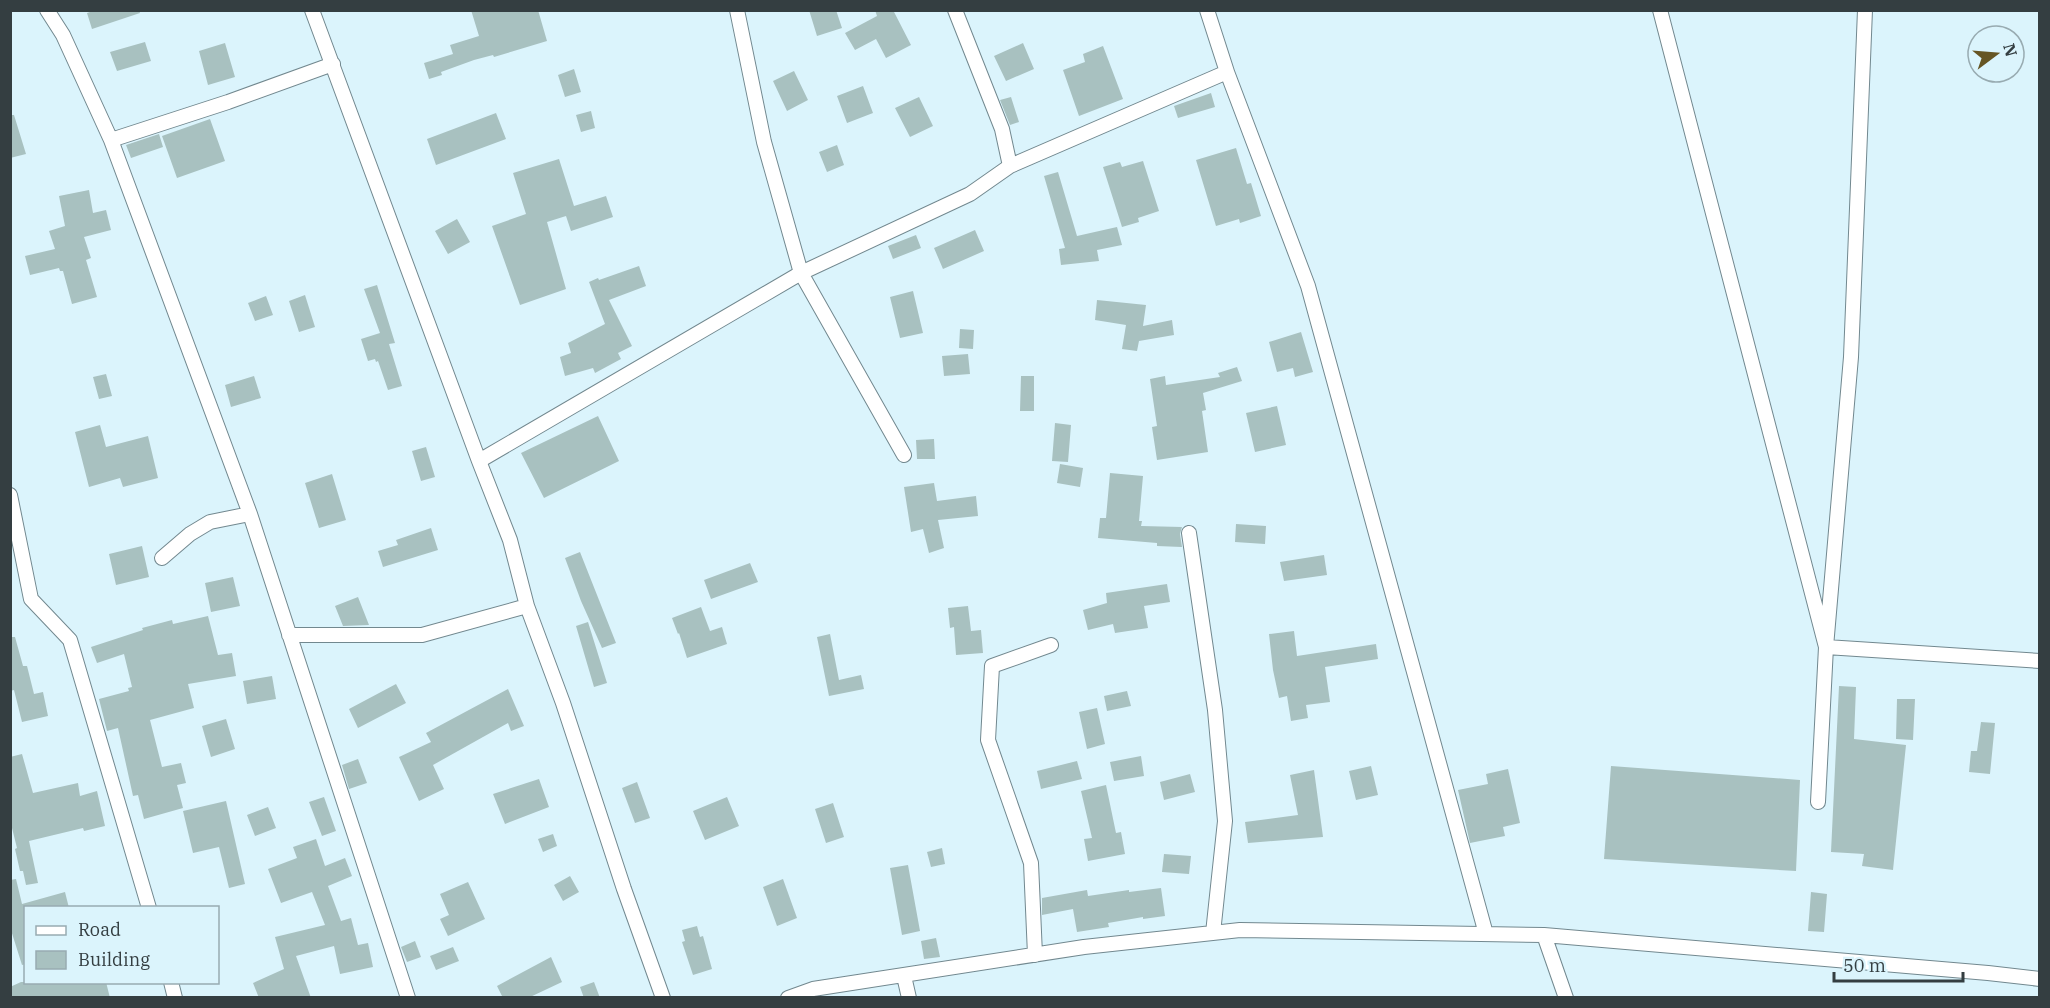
<svg xmlns="http://www.w3.org/2000/svg" width="2050" height="1008" font-family="'IBM Plex Serif',serif">
  <rect width="100%" height="100%" fill="#dbf4fc"/>
  <path fill="#a8c1c0" d="M96,10H139L140,13L92,29L87,13Z
    M471,10H538L547,41L494,57L493,55L474,60L441,72L442,75L429,79L424,63L453,54L450,45L479,36Z
    M809,10H836L842,28L817,36Z
    M875,10H893L911,45L886,58L876,39L855,50L845,33L877,16Z
    M145,42L151,61L117,71L110,52Z
    M225,43L235,77L208,85L199,51Z
    M1023,43L1034,69L1006,81L994,56Z
    M1103,46L1123,99L1079,116L1063,70L1085,62L1083,54Z
    M574,69L581,92L565,97L558,75Z
    M794,71L808,100L787,111L773,81Z
    M863,86L873,113L847,123L837,96Z
    M1211,93L1215,107L1178,118L1174,106Z
    M919,97L933,126L910,137L895,108Z
    M1011,97L1019,122L1010,125L1000,100Z
    M591,111L595,128L581,132L576,115Z
    M496,113L506,139L436,165L427,139Z
    M10,115H14L26,154L10,158Z
    M210,119L225,161L177,178L162,136Z
    M159,134L163,147L131,158L126,145Z
    M837,145L844,165L827,172L819,152Z
    M1236,148L1247,184L1251,183L1261,216L1240,223L1239,219L1216,226L1196,160Z
    M559,159L574,206L606,196L613,217L571,231L566,216L547,222L566,289L520,305L492,226L526,214L513,173Z
    M1143,161L1159,211L1138,218L1139,222L1122,227L1103,167L1120,162L1122,167Z
    M1058,172L1077,236L1117,227L1122,245L1097,250L1099,261L1061,265L1059,249L1065,248L1044,176Z
    M89,190L93,213L106,210L111,230L84,237L91,258L86,260L97,297L72,304L63,271H60L59,268L30,275L25,256L55,249L49,231L65,226L59,196Z
    M457,219L470,242L448,254L435,231Z
    M975,230L984,251L943,269L934,248Z
    M916,235L921,248L893,259L888,246Z
    M639,266L646,286L609,300L632,346L618,353L621,359L595,373L593,368L565,376L560,357L571,353L568,343L605,324L589,282L598,278L599,280Z
    M377,285L395,343L389,344L402,386L388,390L378,361L376,362L375,359L368,361L361,339L380,333L364,289Z
    M913,291L923,333L900,338L890,297Z
    M305,295L315,327L299,332L289,301Z
    M266,296L273,315L255,321L248,303Z
    M1097,300L1146,305L1143,326L1172,320L1174,335L1139,341L1137,351L1122,349L1126,325L1095,320Z
    M960,329L974,330L973,349L959,348Z
    M1301,332L1313,372L1295,377L1293,368L1277,372L1269,342Z
    M968,354L970,374L944,376L942,356Z
    M1237,367L1242,381L1203,393L1206,410L1202,411L1208,452L1157,460L1152,427L1157,426L1150,379L1165,376L1166,385L1220,377L1218,373Z
    M106,374L112,396L99,399L93,377Z
    M254,376L261,398L231,407L225,385Z
    M1021,376H1034V411H1020Z
    M1277,406L1286,445L1255,452L1246,413Z
    M598,416L619,461L544,498L521,453Z
    M1055,423L1071,425L1068,462L1052,461Z
    M100,425L106,447L148,436L158,478L123,487L120,478L89,487L75,432Z
    M934,439L935,459H917L916,440Z
    M426,447L435,477L421,481L412,451Z
    M1060,464L1083,468L1080,487L1057,483Z
    M1110,473L1143,476L1139,521H1142L1141,526L1182,527L1180,534L1182,547L1157,546V543L1098,538L1100,518H1106Z
    M332,474L346,520L319,528L305,483Z
    M934,483L937,501L976,496L978,516L938,520L944,548L929,553L923,529L911,532L904,487Z
    M1236,524L1266,526L1265,544L1235,542Z
    M431,528L438,550L383,567L378,551L398,545L396,540Z
    M142,546L149,577L116,585L109,554Z
    M580,552L616,643L602,648L581,601L565,558Z
    M1324,555L1327,575L1284,581L1280,562Z
    M750,563L758,582L711,599L704,580Z
    M233,577L240,606L211,612L205,583Z
    M1167,584L1170,602L1144,606L1148,628L1115,633L1113,624L1088,630L1083,610L1107,603L1106,593Z
    M358,597L369,625L343,626L335,606Z
    M968,606L971,631L981,630L983,653L956,655L954,627L950,628L948,608Z
    M701,607L710,631L722,627L727,644L687,658L679,633L678,634L672,618Z
    M208,616L218,655L232,653L236,676L188,684L194,708L150,720L162,767L181,763L186,783L177,785L183,808L144,819L138,795L133,796L118,728L107,731L99,699L129,691L128,688L132,687L124,654L97,663L91,647L143,630L142,628L172,620L173,624Z
    M588,622L607,683L594,687L576,626Z
    M1294,631L1297,656L1376,644L1378,659L1325,667L1330,702L1306,705L1308,718L1291,721L1287,696L1279,698L1273,670L1269,634Z
    M830,634L839,680L861,675L864,689L829,696L817,637Z
    M10,637H15L23,666H27L34,694L43,692L48,716L22,722L14,690L10,691Z
    M272,676L276,699L247,704L243,681Z
    M396,684L406,703L358,728L349,709Z
    M1839,686L1856,687L1854,739L1906,745L1893,870L1862,866L1864,854L1831,852Z
    M508,689L524,726L511,731L508,723L433,765L444,789L419,801L399,757L431,742L426,733Z
    M1127,691L1131,706L1107,711L1104,696Z
    M1897,699H1915L1913,740L1896,739Z
    M1097,708L1105,744L1087,749L1079,712Z
    M226,719L235,749L211,757L202,726Z
    M1981,722L1995,723L1990,774L1969,772L1971,751H1977Z
    M22,754L33,793L78,783L80,796L97,791L105,826L84,831L83,828L29,841L38,883L26,885L23,871H20L15,849L17,848L10,820V757Z
    M1141,756L1144,776L1114,781L1110,762Z
    M358,759L367,783L349,789L342,765Z
    M1077,761L1082,779L1041,789L1037,771Z
    M1371,766L1378,795L1356,800L1349,771Z
    M1611,766L1800,780L1796,871L1604,859Z
    M1508,769L1520,823L1503,827L1505,836L1470,843L1458,790L1488,784L1486,774Z
    M1314,770L1323,837L1248,843L1245,822L1298,815L1290,775Z
    M1190,774L1195,792L1164,800L1160,782Z
    M539,779L549,807L505,824L493,794Z
    M637,782L650,818L635,823L622,788Z
    M1106,785L1116,833L1121,832L1125,854L1088,861L1084,839L1092,838L1081,791Z
    M324,797L336,831L322,836L309,802Z
    M727,797L739,826L705,840L693,811Z
    M226,801L245,884L229,888L219,847L193,853L183,811Z
    M833,803L844,837L826,843L815,809Z
    M268,807L276,828L255,836L247,815Z
    M553,834L557,846L543,852L538,839Z
    M316,839L325,866L345,858L352,876L328,886L341,921L351,918L358,945L368,943L373,967L340,974L334,946L296,956L311,998H259L253,983L284,969L275,937L325,925L312,892L281,903L268,869L297,858L293,847Z
    M942,848L945,864L931,867L927,852Z
    M1164,854L1191,856L1189,874L1162,872Z
    M908,865L920,931L902,935L890,868Z
    M570,876L579,892L563,901L554,885Z
    M16,879L22,904L65,892L69,908H26V964L22,965L10,927V880Z
    M783,879L797,918L777,926L763,887Z
    M468,882L485,919L448,936L440,919L449,915L440,894Z
    M1161,888L1165,916L1143,919V917L1108,923L1109,927L1077,932L1073,909L1042,915V898L1087,890L1088,896L1129,890V892Z
    M1811,892L1827,894L1824,932L1808,931Z
    M697,926L700,937L703,936L712,969L693,975L682,942L685,941L682,930Z
    M936,938L940,957L924,959L921,941Z
    M415,941L421,957L407,962L401,947Z
    M453,947L459,961L436,970L430,956Z
    M551,957L562,982L528,998H503L497,986Z
    M21,982H106L110,998H10V987Z
    M594,982L600,998H584L580,987Z"/>
  <g fill="none" stroke-linecap="round" stroke-linejoin="round">
    <g stroke="#72888f" stroke-width="16">
      <path id="street" d="M47,10L63,35L111,140L250,514L408,998
        M312,10L479,461L510,540L527,606L563,703L624,889L663,998
        M737,10L764,142L801,273L904,455
        M1660,10L1826,647L2040,661
        M1227,72L1308,286L1486,934
        M111,140L228,102L333,64
        M1010,166L1227,72L1207,10
        M479,461L801,273L970,194L1010,166L1002,129L955,10
        M10,495L31,599L70,640L149,908
        M1189,533L1215,710L1225,821L1213,933
        M162,558L190,534L210,522L250,514
        M289,635H422L527,606
        M1818,802L1826,647L1851,357L1865,10
        M1544,935L1566,998
        M1035,955L1031,863L988,740L992,666L1051,645
        M904,976L909,998
        M171,982L175,998
        M788,998L813,989L1084,947L1240,930L1544,935L1988,973L2040,979"/>
    </g>
    <use href="#street" stroke="#fff" stroke-width="14"/>
  </g>
  <rect width="2050" height="1008" fill="none" stroke="#343e41" stroke-width="24"/>
  <rect x="24" y="906" width="195" height="78" fill="#dbf4fc" stroke="#98abb1" stroke-width="1.5"/>
  <rect x="36" y="926" width="30" height="9" fill="#ffffff" stroke="#98abb1" stroke-width="1.5"/>
  <text x="78" y="936" font-size="18" fill="#343e41">Road</text>
  <rect x="36" y="951" width="30" height="18" fill="#a8c1c0" stroke="#98abb1" stroke-width="1.5"/>
  <text x="78" y="966" font-size="18" fill="#343e41">Building</text>
  <g transform="translate(1996 54) rotate(74)"><circle r="28" fill="#dbf4fc" stroke="#98abb1" stroke-width="1.5"/>
  <path d="M0-4.5L10 22L0 15L-10 22Z" fill="#665523"/>
  <text y="-9" font-size="16" font-weight="bold" text-anchor="middle" fill="#343e41">N</text>
  </g>
  <path d="M1834 972v9h129v-9" fill="none" stroke="#343e41" stroke-width="3"/>
  <text x="1843" y="972" font-size="18" fill="#343e41" stroke="#dbf4fc" stroke-width="4.5" paint-order="stroke">50 m</text>
</svg>
